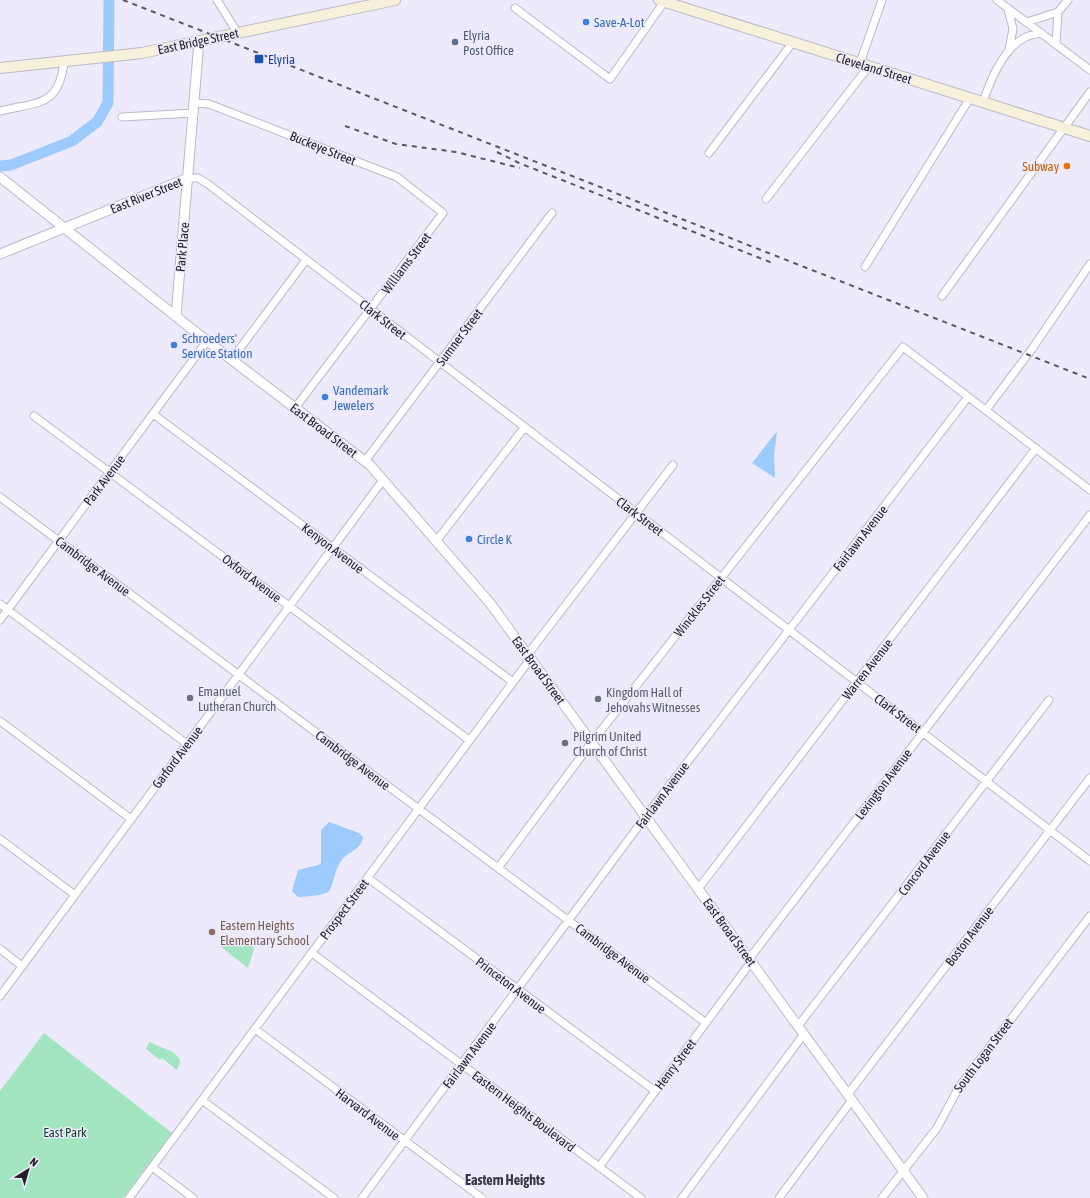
<svg xmlns="http://www.w3.org/2000/svg" width="1090" height="1198" font-family="'Asap Condensed',sans-serif">
  <rect width="100%" height="100%" fill="#edeafb"/>
  <path fill="#a2e5c0" d="M242,937L250,941L254,949L248,968L220,946L226,939Z
    M44,1033L172,1133L123,1198H0V1091Z
    M149,1042L173,1052L179,1058L180,1062L177,1070L162,1058L160,1060L146,1049Z"/>
  <path fill="#9dcbff" d="M777,431L774,455L775,478L752,463Z
    M329,822L359,833L363,837C361,851 348,851 341,861C334,870 334,887 328,892C325,895 303,897 298,897L292,891L298,870L318,865L321,863V830Z"/>
  <g fill="none" stroke-linecap="round" stroke-linejoin="round">
    <path stroke="#9dcbff" stroke-width="11" d="M0,166L11,165L72,141L97,122L108,103L109,0"/>
    <g stroke="#bcb9ca" stroke-width="9">
      <path id="minor" d="M217,0L237,32
        M997,0L1090,70
        M515,8L610,79L664,2
        M1008,9L1013,29L1009,49
        M1027,22L1058,12L1068,0
        M1056,44L1058,12
        M860,63L882,0
        M983,102C990,81 1004,47 1026,37C1030,35 1036,34 1041,33
        M195,103L209,104L397,177L443,213L295,408
        M0,111C37,102 59,107 64,62
        M122,117L194,113
        M709,153L793,42
        M188,178H198L208,184L1090,861
        M766,199L869,66
        M865,267L970,98
        M942,296L1090,92
        M232,359L306,260
        M986,410L1032,349L1090,264
        M153,414L513,682
        M34,416L469,740
        M365,461L552,213
        M0,497L706,1023
        M437,540L524,428
        M0,604L187,744
        M0,620L207,341
        M528,654L673,465
        M0,721L131,819
        M0,839L75,895
        M498,868L592,742L903,347L1090,490
        M368,878L655,1091
        M698,889L1036,448
        M0,949L22,966
        M312,953L641,1198
        M749,959L1090,515
        M0,996L383,480
        M798,1026L1049,700
        M255,1029L482,1198
        M848,1094L1090,778
        M202,1100L334,1198
        M152,1167L193,1198
        M599,1167L751,962
        M129,1198L531,658
        M362,1198L646,816L968,397
        M682,1198L804,1034
        M779,1198L852,1100
        M882,1198L937,1128L959,1087L1090,916"/>
    </g>
    <g stroke="#bcb9ca" stroke-width="11">
      <path id="tertiary" d="M0,177L207,341L370,465L490,603L923,1198
        M0,254L188,178
        M176,316L199,41"/>
    </g>
    <g stroke="#bcb9ca" stroke-width="12">
      <path id="secondary" d="M659,0L1090,136
        M0,68L142,53L395,0"/>
    </g>
    <use href="#minor" stroke="#fff" stroke-width="7"/>
    <use href="#tertiary" stroke="#fff" stroke-width="9"/>
    <use href="#secondary" stroke="#f7f1dc" stroke-width="10"/>
    <path stroke="#595760" stroke-width="2" stroke-dasharray="5 5" stroke-linecap="butt" d="M123,0L1090,379
      M345,126L396,144L456,152L520,168
      M497,152L519,163L775,264"/>
  </g>
  <g fill="#3f7fe0" stroke="#edeafb" stroke-width="1.5">
    <circle cx="586" cy="22" r="4"/>
    <circle cx="174" cy="345" r="4"/>
    <circle cx="325" cy="397" r="4"/>
    <circle cx="469" cy="539" r="4"/>
  </g>
  <circle fill="#5c6f8a" stroke="#edeafb" stroke-width="1.5" cx="455" cy="42" r="4"/>
  <rect fill="#1a4fb4" stroke="#edeafb" stroke-width="1.5" x="254" y="54" width="10" height="10" rx="2"/>
  <circle fill="#e8710a" stroke="#edeafb" stroke-width="1.5" cx="1067" cy="166" r="4"/>
  <g fill="#6b7280" stroke="#edeafb" stroke-width="1.5">
    <circle cx="190" cy="698" r="4"/>
    <circle cx="598" cy="699" r="4"/>
    <circle cx="565" cy="743" r="4"/>
  </g>
  <circle fill="#8d6e63" stroke="#edeafb" stroke-width="1.5" cx="212" cy="932" r="4"/>
  <g text-anchor="middle" stroke-width="3" stroke-linejoin="round" paint-order="stroke">
    <g font-size="13" fill="#366cbe" stroke="#edeafb" text-anchor="start">
      <text x="594" y="27">Save-A-Lot</text>
      <text x="182" y="343">Schroeders'<tspan x="182" dy="15">Service Station</tspan></text>
      <text x="333" y="395">Vandemark<tspan x="333" dy="15">Jewelers</tspan></text>
      <text x="477" y="544">Circle K</text>
    </g>
    <g font-size="13" fill="#4e5e75" stroke="#edeafb" text-anchor="start">
      <text x="463" y="40">Elyria<tspan x="463" dy="15">Post Office</tspan></text>
    </g>
    <g font-size="13" fill="#201f25" stroke="#edeafb">
      <text transform="translate(198 41) rotate(-12)" y="5">East Bridge Street</text>
      <text transform="translate(874 68) rotate(17)" y="5">Cleveland Street</text>
      <text transform="translate(323 148) rotate(22)" y="5">Buckeye Street</text>
      <text transform="translate(146 195) rotate(-22)" y="5">East River Street</text>
      <text transform="translate(182 247) rotate(-85)" y="5">Park Place</text>
      <text transform="translate(406 263) rotate(-53)" y="5">Williams Street</text>
      <text transform="translate(383 319) rotate(38)" y="5">Clark Street</text>
      <text transform="translate(459 337) rotate(-53)" y="5">Sumner Street</text>
      <text transform="translate(324 430) rotate(37)" y="5">East Broad Street</text>
      <text transform="translate(104 480) rotate(-53)" y="5">Park Avenue</text>
      <text transform="translate(640 516) rotate(37)" y="5">Clark Street</text>
      <text transform="translate(860 538) rotate(-52)" y="5">Fairlawn Avenue</text>
      <text transform="translate(333 548) rotate(37)" y="5">Kenyon Avenue</text>
      <text transform="translate(93 566) rotate(37)" y="5">Cambridge Avenue</text>
      <text transform="translate(252 578) rotate(37)" y="5">Oxford Avenue</text>
      <text transform="translate(699 606) rotate(-52)" y="5">Winckles Street</text>
      <text transform="translate(867 669) rotate(-52)" y="5">Warren Avenue</text>
      <text transform="translate(539 670) rotate(54)" y="5">East Broad Street</text>
      <text transform="translate(898 713) rotate(37)" y="5">Clark Street</text>
      <text transform="translate(177 757) rotate(-53)" y="5">Garford Avenue</text>
      <text transform="translate(353 760) rotate(37)" y="5">Cambridge Avenue</text>
      <text transform="translate(883 784) rotate(-53)" y="5">Lexington Avenue</text>
      <text transform="translate(662 795) rotate(-53)" y="5">Fairlawn Avenue</text>
      <text transform="translate(924 863) rotate(-53)" y="5">Concord Avenue</text>
      <text transform="translate(344 909) rotate(-53)" y="5">Prospect Street</text>
      <text transform="translate(730 932) rotate(54)" y="5">East Broad Street</text>
      <text transform="translate(969 936) rotate(-53)" y="5">Boston Avenue</text>
      <text transform="translate(613 953) rotate(37)" y="5">Cambridge Avenue</text>
      <text transform="translate(511 985) rotate(37)" y="5">Princeton Avenue</text>
      <text transform="translate(469 1055) rotate(-53)" y="5">Fairlawn Avenue</text>
      <text transform="translate(983 1055) rotate(-53)" y="5">South Logan Street</text>
      <text transform="translate(675 1064) rotate(-53)" y="5">Henry Street</text>
      <text transform="translate(524 1111) rotate(37)" y="5">Eastern Heights Boulevard</text>
      <text transform="translate(368 1114) rotate(37)" y="5">Harvard Avenue</text>
    </g>
    <g font-size="13" fill="#164399" stroke="#edeafb" text-anchor="start">
      <text x="268" y="64">Elyria</text>
    </g>
    <g font-size="13" fill="#c56008" stroke="#edeafb" text-anchor="end">
      <text x="1059" y="171">Subway</text>
    </g>
    <g font-size="13" fill="#5b616d" stroke="#edeafb" text-anchor="start">
      <text x="198" y="696">Emanuel<tspan x="198" dy="15">Lutheran Church</tspan></text>
      <text x="606" y="697">Kingdom Hall of<tspan x="606" dy="15">Jehovahs Witnesses</tspan></text>
      <text x="573" y="741">Pilgrim United<tspan x="573" dy="15">Church of Christ</tspan></text>
    </g>
    <g font-size="13" fill="#785e54" stroke="#edeafb" text-anchor="start">
      <text x="220" y="930">Eastern Heights<tspan x="220" dy="15">Elementary School</tspan></text>
    </g>
    <g font-size="13" fill="#153c29" stroke="#edeafb">
      <text x="65" y="1137">East Park</text>
    </g>
    <g font-size="14" font-weight="bold" fill="#3a3745" stroke="#edeafb">
      <text x="505" y="1185">Eastern Heights</text>
    </g>
  </g>
  <g transform="translate(28 1170) rotate(37)" stroke="#edeafb" stroke-width="3" paint-order="stroke">
  <path d="M0-3L7 15L0 10L-7 15Z" fill="#201f25"/>
  <text y="-6" font-size="11" font-weight="bold" text-anchor="middle" fill="#201f25">N</text>
  </g>
</svg>
